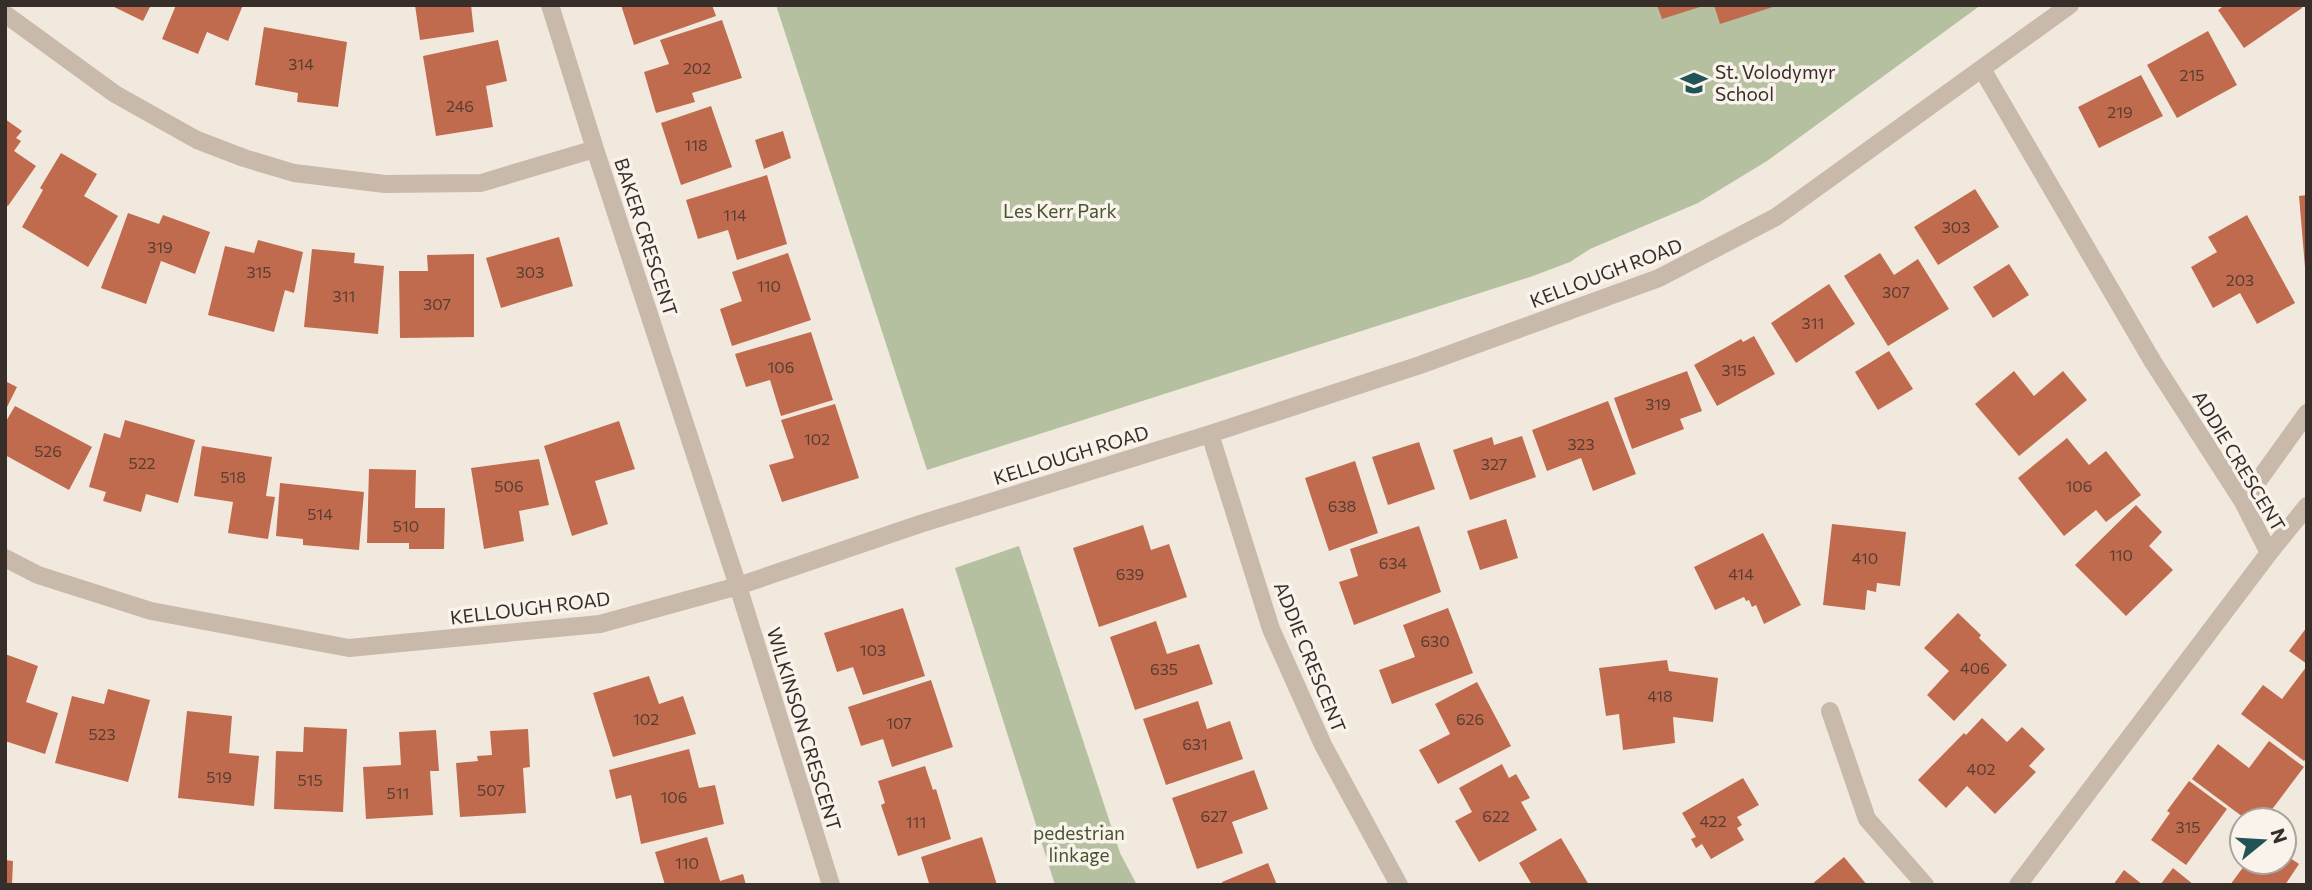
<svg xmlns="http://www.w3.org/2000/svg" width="2312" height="890" font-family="Commissioner,sans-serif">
  <rect width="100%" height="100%" fill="#f1e9de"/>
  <path fill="#b4c09f" d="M776,5H1981L1767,161L1698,203L1590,249L1570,262L1533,276L927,470Z
    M1019,546L1120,853L1137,885H1055L955,568Z"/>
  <path fill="#c06b4e" d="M110,5H151L143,21Z
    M176,5H243L228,41L207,32L198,54L162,39Z
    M415,5H471L474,32L420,40Z
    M621,5H712L716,16L634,45Z
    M1657,5H1703V6L1662,19Z
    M1714,5H1776V6L1720,24Z
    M2225,5H2301L2302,8L2244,48L2218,10Z
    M722,20L742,78L692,93L695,102L656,113L644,72L669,64L660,40Z
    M264,27L347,42L338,107L297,102L298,93L255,85Z
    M2208,31L2237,85L2177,118L2147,65Z
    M498,40L507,81L486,86L493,127L436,136L423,56Z
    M2141,75L2163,116L2099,148L2078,107Z
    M711,106L732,167L681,185L661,123Z
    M5,119L22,131L16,138L21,141L14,151L36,166L8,206L5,204Z
    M783,131L791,158L764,169L755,140Z
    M61,153L97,174L84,196L118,216L88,267L22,227L43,190L40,188Z
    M767,175L787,244L737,260L728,230L698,239L686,200Z
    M1975,189L1999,227L1938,265L1914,227Z
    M2307,195V267H2305L2299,196Z
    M128,213L159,224L163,215L210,232L195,274L161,261L146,304L101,288Z
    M2247,215L2295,303L2257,324L2240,293L2213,308L2191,267L2217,252L2208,237Z
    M559,237L573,286L501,308L486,258Z
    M258,240L303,252L294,293L285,290L274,332L208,315L225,246L254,253Z
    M312,249L355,253L354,263L384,266L378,334L304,327Z
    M788,253L811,320L732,346L720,309L742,301L732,272Z
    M1880,253L1894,275L1918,259L1949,309L1888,346L1844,276Z
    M474,254V337L400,338L399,271H428L427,255Z
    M2009,264L2029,295L1993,318L1973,287Z
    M1829,284L1855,324L1796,363L1771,323Z
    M811,332L833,400L781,416L770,380L746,387L735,354Z
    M1754,336L1775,374L1717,406L1694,365L1741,339L1743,342Z
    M1889,351L1913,389L1878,410L1855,372Z
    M1687,371L1702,411L1680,419L1684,429L1632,449L1614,398Z
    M2014,371L2034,396L2063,371L2087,400L2019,456L1975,404Z
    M5,381L17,387L5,411Z
    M1608,401L1636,474L1593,491L1581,458L1547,471L1532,430Z
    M835,404L859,478L782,502L769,465L794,458L781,420Z
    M15,406L92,447L69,490L5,455V423Z
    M125,420L195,440L178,503L146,494L141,512L103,501L106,492L89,487L104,433L120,438Z
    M619,421L635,469L595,481L608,524L572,536L544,446Z
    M1522,436L1536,477L1470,500L1453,450L1492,437L1494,445Z
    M2067,438L2089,465L2106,451L2141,495L2106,522L2096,510L2064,536L2018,478Z
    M1419,442L1435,489L1388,505L1372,457Z
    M202,446L272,457L266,496L275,497L268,539L228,533L233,502L194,496Z
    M539,459L549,505L519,511L524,541L484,549L471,468Z
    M1355,461L1378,533L1329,551L1305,478Z
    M369,469L416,470L415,508H445L444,549H409V543H367Z
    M280,483L364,492L359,550L303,545V539L276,536Z
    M2136,505L2162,532L2149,546L2173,570L2126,616L2075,565Z
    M1506,519L1518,558L1480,570L1467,531Z
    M1832,524L1906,532L1900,586L1877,583L1876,592L1867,590L1865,610L1823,605Z
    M1143,525L1151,550L1169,544L1187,597L1099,627L1073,548Z
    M1419,526L1441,592L1354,625L1339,582L1358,576L1350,549Z
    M1763,533L1801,605L1764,624L1756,605L1752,607L1749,600L1746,601L1744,597L1715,610L1694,567Z
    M903,608L925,676L863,695L853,667L837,672L824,633Z
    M1448,608L1473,673L1392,704L1379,670L1415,657L1403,625Z
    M1958,613L1981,635L1979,638L2007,665L1954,721L1927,695L1949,671L1924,648Z
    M1156,621L1167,654L1199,644L1213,684L1135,710L1110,637Z
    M2307,627V664L2289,651Z
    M5,654L38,666L26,702L58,713L45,754L5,741Z
    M1667,660L1669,671L1718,678L1713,722L1673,717L1675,743L1623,750L1619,714L1606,716L1599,668Z
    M2307,666V757L2304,761L2241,714L2263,685L2282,699Z
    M649,676L659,704L683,696L696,734L613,757L593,693Z
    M931,680L953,747L892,767L883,739L861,746L848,707Z
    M1477,682L1511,746L1438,784L1419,750L1450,734L1435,704Z
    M108,689L150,700L128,782L55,763L72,696L104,704Z
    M1198,701L1207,729L1230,721L1243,759L1166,785L1143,719Z
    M187,711L232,716L229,753L259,756L254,806L178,798Z
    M1982,718L2007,742L2022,727L2045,749L2029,766L2036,772L1995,814L1967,786L1946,808L1918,780L1964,733L1966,735Z
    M304,727L347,729L343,812L274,809L276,751L303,752Z
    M528,729L530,767L523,768L526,813L460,817L456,763L478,761L477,756L492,755L490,731Z
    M436,730L439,771H430L433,815L366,819L363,767L401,765L399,732Z
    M2269,741L2304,767L2264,820H2247L2192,779L2218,744L2249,768Z
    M689,749L699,788L715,785L724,824L641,844L631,795L616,799L609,770Z
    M1502,764L1509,778L1516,774L1530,798L1521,802L1537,830L1479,862L1455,821L1472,812L1459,788Z
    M925,766L933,790L936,789L951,839L898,856L881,805L885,803L878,781Z
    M1254,770L1268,809L1232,822L1243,853L1197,869L1172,798Z
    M1743,778L1759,805L1737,817L1742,825L1737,828L1744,840L1711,859L1702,844L1696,848L1691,839L1696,837L1682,813Z
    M2189,781L2227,809L2186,865L2151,840L2170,813L2167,811Z
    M707,837L720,881L743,874L746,885H665L655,852Z
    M982,837L997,885H925L929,883L921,857Z
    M1561,838L1589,885H1532L1519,863Z
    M2284,854L2299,864L2285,885H2230L2247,862H2284Z
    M1844,857L1867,885H1811Z
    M5,860L13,861L12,885H5Z
    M1268,863L1277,885H1223L1222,882Z
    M2173,868L2194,885H2160Z
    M2124,870L2143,885H2113Z"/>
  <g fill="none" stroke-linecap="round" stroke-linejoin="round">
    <path stroke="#c9b9ab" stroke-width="18" d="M550,5L595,149
      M5,14L115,94L197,140L244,158L294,173L385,184L481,183L595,149L738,586L831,885
      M1982,69L2153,362L2243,502L2269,553L2018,885
      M1210,434L1271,629L1323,745L1399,885
      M2243,502L2307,413
      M2269,553L2307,506
      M5,558L38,575L151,611L349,648L600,624L738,586L920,524L1210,434L1420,365L1659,278L1776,217L2070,5
      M1830,711L1867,819L1925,885"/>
  </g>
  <defs>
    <g id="school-bare" transform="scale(2.1)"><path d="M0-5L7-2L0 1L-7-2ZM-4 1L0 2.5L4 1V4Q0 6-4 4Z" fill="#215357" stroke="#f9f3eb" stroke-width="2.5" paint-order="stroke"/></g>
  </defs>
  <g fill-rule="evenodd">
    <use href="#school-bare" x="1694" y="83"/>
  </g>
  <g text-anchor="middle" stroke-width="7" stroke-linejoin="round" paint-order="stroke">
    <g font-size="16" fill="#593d33">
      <text x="301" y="70">314</text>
      <text x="697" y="74">202</text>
      <text x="2192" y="81">215</text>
      <text x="460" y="112">246</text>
      <text x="2120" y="118">219</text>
      <text x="696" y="151">118</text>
      <text x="735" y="221">114</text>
      <text x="1956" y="233">303</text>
      <text x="160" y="253">319</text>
      <text x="259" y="278">315</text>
      <text x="530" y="278">303</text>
      <text x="2240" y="286">203</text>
      <text x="769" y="292">110</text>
      <text x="1896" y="298">307</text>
      <text x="344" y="302">311</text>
      <text x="437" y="310">307</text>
      <text x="1813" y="329">311</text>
      <text x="781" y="373">106</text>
      <text x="1734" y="376">315</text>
      <text x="1658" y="410">319</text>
      <text x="817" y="445">102</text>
      <text x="1581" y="450">323</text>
      <text x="48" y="457">526</text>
      <text x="142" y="469">522</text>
      <text x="1494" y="470">327</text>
      <text x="233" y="483">518</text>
      <text x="509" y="492">506</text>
      <text x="2079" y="492">106</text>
      <text x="1342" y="512">638</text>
      <text x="320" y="520">514</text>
      <text x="406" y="532">510</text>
      <text x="2121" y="561">110</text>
      <text x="1865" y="564">410</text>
      <text x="1393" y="569">634</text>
      <text x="1130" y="580">639</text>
      <text x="1741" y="580">414</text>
      <text x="1435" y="647">630</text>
      <text x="873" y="656">103</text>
      <text x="1975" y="674">406</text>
      <text x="1164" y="675">635</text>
      <text x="1660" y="702">418</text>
      <text x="646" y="725">102</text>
      <text x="1470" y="725">626</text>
      <text x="899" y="729">107</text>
      <text x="102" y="740">523</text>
      <text x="1195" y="750">631</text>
      <text x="1981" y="775">402</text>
      <text x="219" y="783">519</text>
      <text x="310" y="786">515</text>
      <text x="491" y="796">507</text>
      <text x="398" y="799">511</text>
      <text x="674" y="803">106</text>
      <text x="1214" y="822">627</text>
      <text x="1496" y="822">622</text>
      <text x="1713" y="827">422</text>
      <text x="916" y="828">111</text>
      <text x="2188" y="833">315</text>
      <text x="687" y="869">110</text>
    </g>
    <g font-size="19" fill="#372e2a" stroke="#f9f3eb" text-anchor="start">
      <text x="1715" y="79">St. Volodymyr<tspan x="1715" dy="22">School</tspan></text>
    </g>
    <g font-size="19" fill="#46542f" stroke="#f9f3eb">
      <text x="1060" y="218">Les Kerr Park</text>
      <text x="1079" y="840">pedestrian<tspan x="1079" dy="22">linkage</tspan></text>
    </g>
    <g font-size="19" fill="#372e2a" stroke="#f9f3eb">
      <text transform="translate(646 237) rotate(72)" y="7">BAKER CRESCENT</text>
      <text transform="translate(1606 273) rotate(-21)" y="7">KELLOUGH ROAD</text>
      <text transform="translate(1071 455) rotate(-17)" y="7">KELLOUGH ROAD</text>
      <text transform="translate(2239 461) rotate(59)" y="7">ADDIE CRESCENT</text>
      <text transform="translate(530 608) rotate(-7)" y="7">KELLOUGH ROAD</text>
      <text transform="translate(1310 657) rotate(68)" y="7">ADDIE CRESCENT</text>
      <text transform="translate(804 729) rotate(73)" y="7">WILKINSON CRESCENT</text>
    </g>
  </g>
  <rect width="2312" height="890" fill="none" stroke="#372e2a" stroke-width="14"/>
  <g transform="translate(2263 841) rotate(72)"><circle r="33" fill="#f9f3eb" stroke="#aba49e" stroke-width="2"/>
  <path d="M0-5L12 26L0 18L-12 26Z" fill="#215357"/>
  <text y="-10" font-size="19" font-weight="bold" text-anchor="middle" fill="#372e2a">N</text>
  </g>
</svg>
